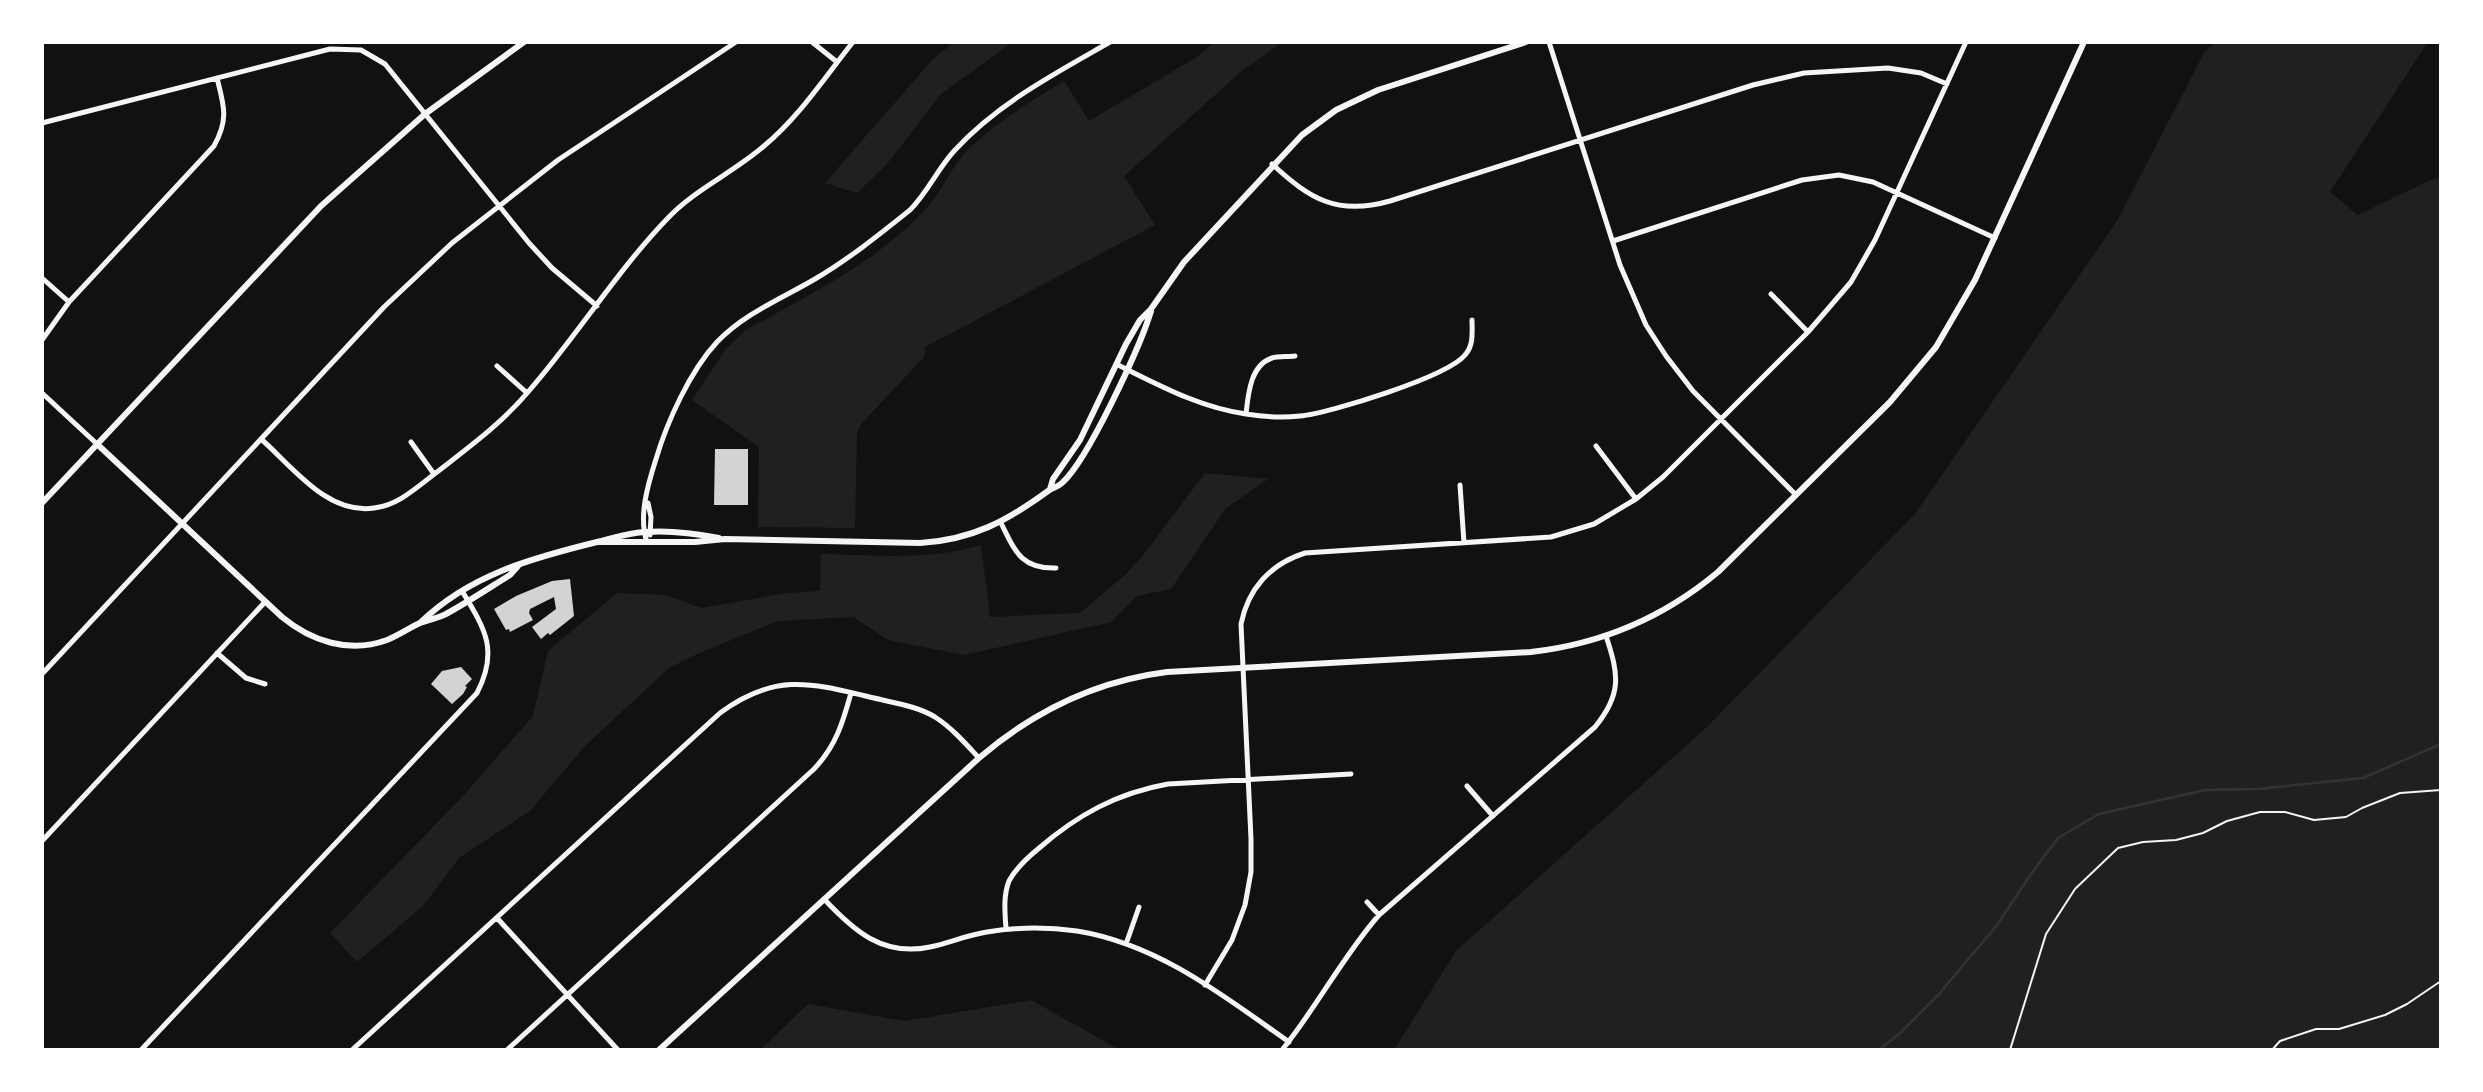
<svg xmlns="http://www.w3.org/2000/svg" width="2483" height="1092" font-family="'DejaVu Sans',sans-serif">
  <rect width="100%" height="100%" fill="#111"/>
  <path fill="#202020" d="M954,42H1013L941,94L887,164L857,193L825,183L933,59Z
    M1214,42H1283L1243,70L1124,176L1155,225L925,347L924,357L862,423L857,432L855,528L758,527L759,447L692,400L725,350L746,330C807,296 875,263 924,211C940,194 949,172 964,154C992,124 1030,102 1064,81L1089,121L1197,57Z
    M2216,42H2428L2330,192L2358,215L2432,179L2441,177V1050H1394L1456,951L1707,727L1915,514L2117,221L2205,51Z
    M1205,473L1268,479L1226,508L1171,589L1137,596L1111,622L964,655L888,640L853,617L778,621L697,654L669,668L585,746L530,811L459,858L423,906L357,962L330,933L464,795L533,716L548,651L617,593L666,595L701,608L787,593L820,591L821,554C875,555 929,561 981,545L990,617L1080,613L1125,575L1141,558Z
    M1031,1000L1120,1050H760L808,1004L904,1021Z"/>
  <g fill="none" stroke-linecap="round" stroke-linejoin="round">
    <path stroke="#333" stroke-width="2.5" d="M1879,1050L1900,1033L1939,994L1997,925L2031,874L2058,838L2099,814L2205,790L2258,789L2363,778L2441,744"/>
  </g>
  <path fill="#d3d3d3" d="M715,449H748V505H714Z
    M570,579L574,616L550,635L548,633L541,639L532,627L556,609L554,597L530,609L529,613L533,620L510,632L509,629L506,630L494,609L516,596L552,581Z
    M461,667L472,679L465,686L467,687L463,694L452,704L431,684L442,671Z"/>
  <g fill="none" stroke-linecap="round" stroke-linejoin="round">
    <path stroke="#f5f5f5" stroke-width="2" d="M2010,1050L2046,934L2075,889L2118,848L2143,842L2176,840L2203,833L2227,821L2260,812H2285L2314,820L2346,817L2362,808L2400,793L2441,790
      M2272,1050L2280,1041L2316,1029H2339L2385,1015L2407,1004L2441,981"/>
    <path stroke="#f5f5f5" stroke-width="5" d="M812,42L837,62
      M1549,42L1620,265L1646,325L1666,356L1693,391L1796,495
      M42,123L330,49L361,50L385,64L529,243L552,268L597,306
      M1272,164C1310,199 1337,216 1390,201L1753,85L1804,73L1888,68L1921,73L1947,84
      M1613,241L1802,180L1839,175L1873,182L1995,238
      M42,278L69,302
      M1771,294L1808,332
      M42,340L69,302L214,146C229,119 224,106 217,78
      M1116,364C1159,385 1198,407 1246,414C1264,417 1282,418 1300,416C1330,413 1447,377 1465,355C1474,345 1472,332 1472,320
      M497,366L527,393
      M42,393L97,444
      M1246,414C1248,396 1250,365 1272,358C1278,356 1288,357 1295,356
      M261,439C292,466 327,515 374,508C399,505 417,487 437,472C469,447 502,423 528,392C577,336 616,272 667,219C695,189 733,173 764,146C799,117 825,77 853,42
      M411,442L434,474
      M1596,446L1636,499
      M1460,485L1464,543
      M648,503L651,517L650,535
      M1001,523C1015,551 1021,569 1056,568
      M647,542C638,517 648,484 656,459C667,422 690,371 717,342C745,313 781,299 815,279C849,259 880,234 910,210C928,192 938,168 955,150C998,103 1056,73 1110,42
      M217,653L246,678L265,684
      M42,674L384,307L452,243L558,160L736,42
      M1467,786L1493,816
      M42,841L265,602
      M824,899C854,931 883,957 930,947C949,943 967,935 987,932C1017,927 1048,927 1077,931C1158,944 1224,996 1289,1042
      M1367,902L1379,915
      M497,918L618,1050
      M1006,929C1005,913 1003,896 1009,881C1016,868 1027,858 1038,849C1077,815 1117,793 1168,784L1351,774
      M1126,944L1139,907
      M1205,985L1232,940L1245,905L1251,872V839L1241,624C1248,589 1270,564 1305,553L1551,537L1594,524L1636,499L1663,477L1808,332L1851,282L1875,240L1966,42
      M141,1050L477,693C499,650 485,629 462,591
      M352,1050L720,713C776,672 811,683 874,698C894,703 917,706 935,717C952,728 965,743 979,758
      M507,1050L814,769C836,746 843,722 851,693
      M1282,1050C1317,1007 1343,956 1379,915L1595,727C1622,694 1619,675 1606,636"/>
    <path stroke="#f5f5f5" stroke-width="6" d="M97,444L282,617C311,641 349,654 387,640C399,635 409,628 420,623C429,620 438,618 446,614C468,602 489,588 510,575L518,566
      M1050,489L1053,479L1080,440L1126,344L1140,320L1151,309L1184,262L1302,135L1336,110L1378,90L1526,42
      M42,503L321,206L425,114L524,42
      M598,542H695L725,539L920,543C972,540 1007,521 1048,491C1052,488 1058,487 1062,483C1088,460 1140,347 1151,311
      M420,623C469,575 532,558 597,542C613,538 628,533 644,532C669,530 694,533 719,538
      M659,1050L979,758C1034,711 1095,681 1167,672L1531,652C1602,644 1663,618 1718,572L1890,402L1936,347L1975,280L2084,42"/>
  </g>
  <rect width="2483" height="1092" fill="none" stroke="#ffffff" stroke-width="88"/>
</svg>
